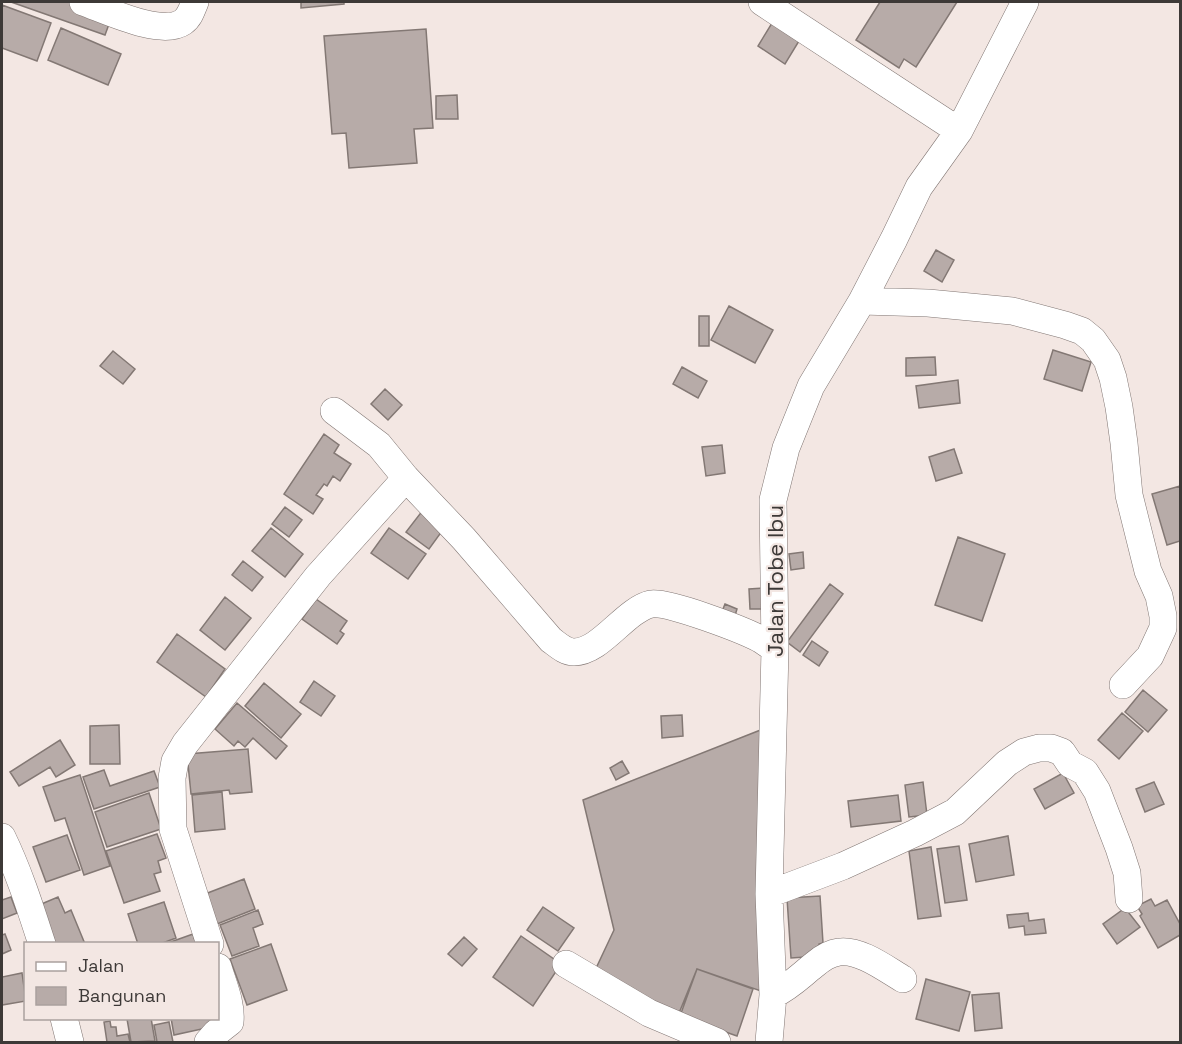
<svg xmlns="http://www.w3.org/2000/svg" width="1182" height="1044" font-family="'Space Grotesk',sans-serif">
  <rect width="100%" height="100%" fill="#f3e7e3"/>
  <path fill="#b7aba8" stroke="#837874" stroke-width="1.5" d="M11,2H72L112,16L105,35Z
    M301,2H344V4L301,8Z
    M880,2H957L916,67L904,59L899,68L856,40Z
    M2,5L51,23L37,61L2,48Z
    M772,23L799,41L785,64L758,46Z
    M61,28L121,54L108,85L48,60Z
    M426,29L433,128L414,129L417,163L349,168L346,133L332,134L324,36Z
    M457,95L458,119H436V96Z
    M936,250L954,260L942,282L924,271Z
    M729,306L773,330L755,363L711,340Z
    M699,316H709V346H699Z
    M1053,350L1091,362L1082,391L1044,379Z
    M113,351L135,369L123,384L100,366Z
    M935,357L936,375L906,376V358Z
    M682,367L707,381L698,398L673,384Z
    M958,380L960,403L919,408L916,386Z
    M385,389L402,405L388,420L371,404Z
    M324,434L339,445L334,453L351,464L340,481L333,476L327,486L324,484L316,495L323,499L313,514L284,494Z
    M722,445L725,473L706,476L702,447Z
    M954,449L962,473L936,481L929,457Z
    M1180,486V541L1167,545L1152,494Z
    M285,507L302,520L289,537L272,524Z
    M423,510L445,527L429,549L406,532Z
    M271,528L303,554L285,577L252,551Z
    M389,528L426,554L408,579L371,553Z
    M958,537L1005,554L982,621L935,605Z
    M803,552L804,568L791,570L789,554Z
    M243,561L263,577L252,591L232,575Z
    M830,584L843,594L800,652L787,642Z
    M766,588V609H750L749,589Z
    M225,597L251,618L225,650L200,630Z
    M316,599L347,621L340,631L344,634L337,644L302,619Z
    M725,604L737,609L734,619L721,614Z
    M177,634L225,669L206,697L157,662Z
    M812,641L828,652L819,666L803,655Z
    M314,681L335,696L321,716L300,702Z
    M264,683L301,714L281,738L245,706Z
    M1143,690L1167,710L1148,732L1125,712Z
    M237,703L287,746L276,759L253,738L245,747L238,741L234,746L215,729Z
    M1122,713L1143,731L1119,759L1098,740Z
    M682,715L683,736L662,738L661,716Z
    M119,725L120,764H90V726Z
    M768,727L767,993L697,969L677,1018L591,979L614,930L583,800Z
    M60,740L75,765L56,777L50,767L19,786L10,772Z
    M248,749L252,792L230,794L229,790L191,794L187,754Z
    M622,761L629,773L616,780L610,768Z
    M104,770L110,786L154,771L160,787L94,809L83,777Z
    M1063,773L1074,793L1045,809L1034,789Z
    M80,775L110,866L84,875L65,818L55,821L43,787Z
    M923,782L927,815L909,817L905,785Z
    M1154,782L1164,804L1145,812L1136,789Z
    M222,792L225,829L195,832L192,795Z
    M149,793L161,829L107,847L95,812Z
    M898,795L901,821L851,827L848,801Z
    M157,834L166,858L158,861L161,872L154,874L160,891L124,903L106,851Z
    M67,835L80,870L46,882L33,847Z
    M1008,836L1014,875L976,882L969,844Z
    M959,846L967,900L945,903L937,849Z
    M931,847L941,916L918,919L909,851Z
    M244,879L255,909L217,924L205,894Z
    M820,896L823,943L819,944L820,956L791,958L787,898Z
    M11,897L17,913L2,919V900Z
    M58,897L65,913L71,910L85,944H46L32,908Z
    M1151,899L1155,906L1167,900L1180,924V935L1158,948L1140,916L1142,914L1137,906Z
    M164,902L176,938L160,944H138L128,914Z
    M543,907L574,928L558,951L527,930Z
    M1125,908L1140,927L1117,944L1103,924Z
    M258,910L263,924L253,928L259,946L232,956L220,925Z
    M1028,913L1029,921L1044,919L1046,933L1025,935L1024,926L1009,928L1007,915Z
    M5,934L11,950L2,954V935Z
    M193,934L196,944H165Z
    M521,936L561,964L533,1006L493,977Z
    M464,937L477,949L462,966L448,954Z
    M271,944L287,990L247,1005L230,959Z
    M697,969L753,989L737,1036L680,1016Z
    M22,973L26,1001L2,1005V977Z
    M926,979L970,992L959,1031L916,1019Z
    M999,993L1002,1028L975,1031L972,995Z
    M151,1018L155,1041L131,1042L127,1019Z
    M171,1018H209L211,1027L174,1035Z
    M110,1021L111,1027H116L117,1036L128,1034L130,1042H107L104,1022Z
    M169,1022L173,1042H157L154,1025Z"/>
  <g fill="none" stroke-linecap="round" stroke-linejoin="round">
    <g stroke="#817673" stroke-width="28">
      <path id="minor" d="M83,2C106,10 161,37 183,22C190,17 192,9 195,2
        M762,2L959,131
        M862,301L928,303L1012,311L1065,325L1082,331L1093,340L1107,360L1113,378L1119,407L1124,443L1129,495L1148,571L1159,596L1163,616V628L1150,656L1123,685
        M334,411L379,445L406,478L464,539L551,640C558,645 565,652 574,652C601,652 625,610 651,604C668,601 743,630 760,639C765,642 770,646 775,649
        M2,837C19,872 30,907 42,944
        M769,894L843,866L915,833L955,812L1007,763L1024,752L1039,748H1051L1062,752L1070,764L1085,772L1097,791L1119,848L1127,873L1129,899
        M210,944L173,829L172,778L175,761L185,744L318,576L406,478
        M566,964L649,1013L717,1042
        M773,995C791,986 799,977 814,965C821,959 830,953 839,952C860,949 886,969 903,979
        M64,1018L70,1042
        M208,1042L216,1033L230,1022C232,1004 223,984 218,967
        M769,1042L773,995L769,894L775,649L773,500L786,448L811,386L862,301L894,239L919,187L959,131L1025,2"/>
    </g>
    <use href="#minor" stroke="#fff" stroke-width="27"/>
  </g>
  <g text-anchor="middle" stroke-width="4.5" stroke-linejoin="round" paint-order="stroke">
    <g font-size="22" fill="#3d3937" stroke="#f3e7e3">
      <text transform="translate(775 581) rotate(-90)" y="8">Jalan Tobe Ibu</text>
    </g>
  </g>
  <rect width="1182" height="1044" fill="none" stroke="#3d3937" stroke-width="6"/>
  <rect x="24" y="942" width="195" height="78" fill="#f3e7e3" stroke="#aaa19e" stroke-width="1.5"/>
  <rect x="36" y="962" width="30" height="9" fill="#ffffff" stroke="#aaa19e" stroke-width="1.5"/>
  <text x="78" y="972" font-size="18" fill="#3d3937">Jalan</text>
  <rect x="36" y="987" width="30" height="18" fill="#b7aba8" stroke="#aaa19e" stroke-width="1.5"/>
  <text x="78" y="1002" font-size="18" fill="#3d3937">Bangunan</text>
</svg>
